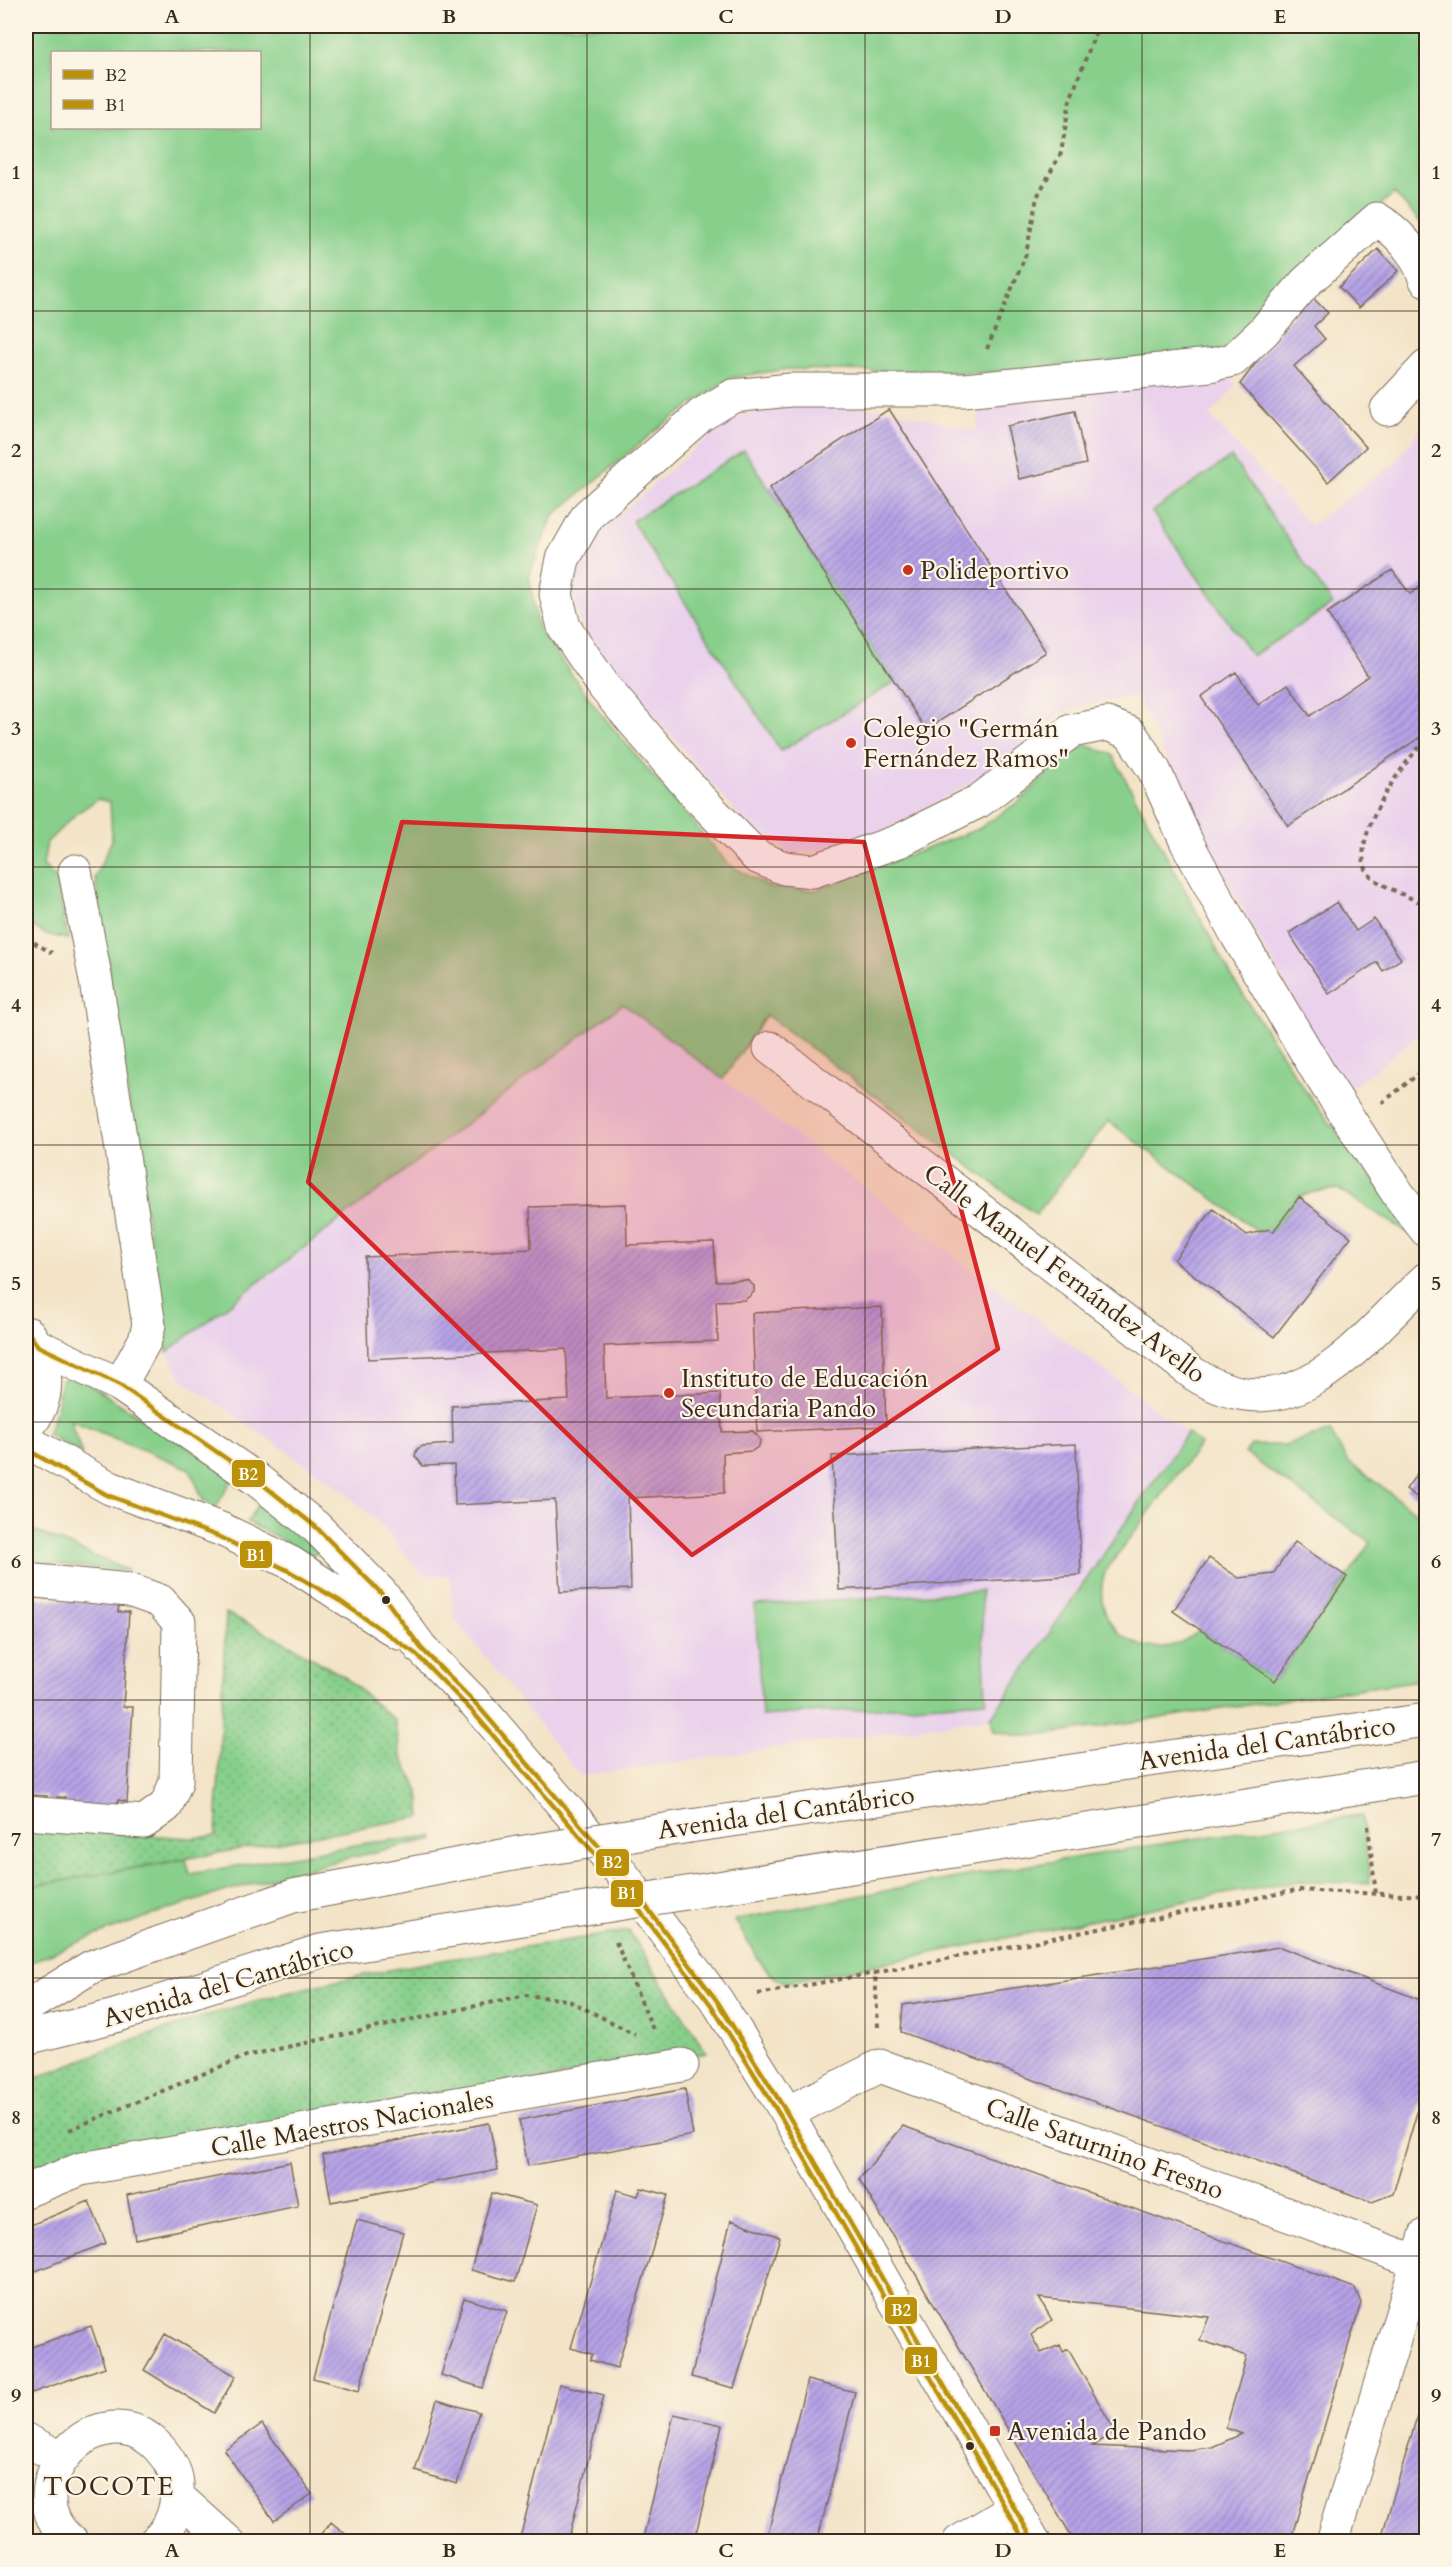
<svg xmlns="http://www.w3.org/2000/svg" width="1452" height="2567" font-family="Cardo,serif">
  <defs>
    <pattern id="garden-dots" width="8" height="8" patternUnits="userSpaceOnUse" patternTransform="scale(1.5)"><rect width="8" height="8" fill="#87cf8b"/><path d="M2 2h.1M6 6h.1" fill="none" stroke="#70a871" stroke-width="1.8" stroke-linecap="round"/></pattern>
    <pattern id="building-hatch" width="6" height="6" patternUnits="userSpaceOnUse" patternTransform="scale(1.5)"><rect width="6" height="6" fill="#b6a2e7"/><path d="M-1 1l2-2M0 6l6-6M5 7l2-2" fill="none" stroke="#9584bb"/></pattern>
  </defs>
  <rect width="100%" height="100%" fill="#fcf5e5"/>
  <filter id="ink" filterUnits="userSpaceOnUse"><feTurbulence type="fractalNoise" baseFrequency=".0167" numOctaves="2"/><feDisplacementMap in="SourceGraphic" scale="12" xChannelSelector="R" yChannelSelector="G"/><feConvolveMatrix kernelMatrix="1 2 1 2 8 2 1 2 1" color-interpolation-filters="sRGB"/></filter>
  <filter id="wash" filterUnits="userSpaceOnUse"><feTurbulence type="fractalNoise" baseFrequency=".008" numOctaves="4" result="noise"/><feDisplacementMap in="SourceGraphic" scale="24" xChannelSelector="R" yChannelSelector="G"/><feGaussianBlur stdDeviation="1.35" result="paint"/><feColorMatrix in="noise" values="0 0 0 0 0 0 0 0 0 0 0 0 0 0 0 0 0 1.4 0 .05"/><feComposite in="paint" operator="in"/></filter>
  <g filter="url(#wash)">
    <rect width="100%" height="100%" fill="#f3e4c8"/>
    <path fill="#ead1ec" d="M1224,371L1236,385L1210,416L1310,526L1395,463L1426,421V1029L1349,1090L1322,1052L1213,856L1138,699L1132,695L1064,711L990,772L886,830L818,850L792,853L742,819L602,655L581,624L573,592L579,567L595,540L619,515L723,424L748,413L771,408L812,406L889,409L976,431L984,393Z
      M623,1004L1187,1433L991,1718L580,1776L454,1618L450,1576L423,1575L380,1524L344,1491L182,1379L167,1352Z"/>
    <path fill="#87cf8b" stroke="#617c54" stroke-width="1.5" fill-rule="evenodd" d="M26,26H1426V228L1394,193L1298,278L1230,351L977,373L787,369L730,378L660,427L553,516L529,575L538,629L601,714L728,864L771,888L817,890L978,829L1021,800L1065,756L1086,745L1112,754L1233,979L1304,1089L1420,1240L1338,1189L1314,1192L1299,1197L1273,1232L1269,1229L1259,1232L1108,1121L1036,1215L766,1015L723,1079L623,1004L167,1352L95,877L112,840L110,802L98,799L76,814L47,842L43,865L57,880L68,939L45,934L26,922ZM52,52H260V128H52Z
      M744,450L895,682L781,751L632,521Z
      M1231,457L1333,604L1252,656L1152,512Z
      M72,1374L234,1476L215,1509L203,1500L190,1469L70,1420L82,1454L47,1434L55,1415L61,1381Z
      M1330,1431L1347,1461L1426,1520V1679L1044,1735L1019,1736L994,1731L991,1718L1187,1433L1200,1444L1106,1570C1083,1630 1155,1674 1199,1629L1275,1681L1371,1543L1245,1453L1251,1445H1284Z
      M263,1496L319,1550L318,1553L311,1555L247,1522Z
      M26,1527L129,1571L26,1562Z
      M981,1591L986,1701L762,1716L755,1605Z
      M1362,1815L1370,1883L1296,1882L1206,1897L786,1983C762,1976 748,1940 735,1920C943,1878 1151,1843 1362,1815Z
      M433,1836L434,1839C294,1868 157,1907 26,1964V1887L186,1859L190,1874L367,1843Z"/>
    <path fill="url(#garden-dots)" stroke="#617c54" stroke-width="1.5" d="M226,1613L283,1641L345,1677L395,1721L401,1756L419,1791L421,1817L26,1887V1827L190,1838L216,1836Z
      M629,1931L707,2053L502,2087L26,2180V2082C94,2054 164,2028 235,2007C363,1969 497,1951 629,1931Z"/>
    <g id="blocks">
      <path fill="url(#building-hatch)" fill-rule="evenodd" d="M1378,249L1398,271L1359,308L1339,287Z
        M1308,293L1328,313L1314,326L1325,339L1294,366L1366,447L1328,482L1240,384Z
        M889,409L1046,652L926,730L769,488Z
        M1075,411L1086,464L1019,479L1007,426Z
        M1392,570L1410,594L1426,583V733L1288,826L1201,697L1236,672L1258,705L1288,684L1310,716L1368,676L1327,613Z
        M1337,902L1356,931L1374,919L1401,959L1383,971L1377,962L1329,994L1289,933Z
        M1299,1197L1351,1237L1274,1337L1174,1260L1213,1209L1247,1235L1269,1229L1273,1232Z
        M626,1204L627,1245L714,1242L716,1281L747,1280L754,1286V1292L745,1300L716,1301L718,1341L604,1346L606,1398L720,1393L722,1432L753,1431L760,1440L759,1446L752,1451L723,1453L724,1493L628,1498L631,1589L560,1592L555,1500L455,1505L454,1465L423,1466L415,1456L417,1449L423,1446L453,1444L452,1406L569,1400L566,1349L368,1359L365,1257L531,1249L530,1207Z
        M882,1307L886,1426L757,1432L752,1313Z
        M1076,1444L1081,1575L839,1590L832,1456Z
        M1426,1461V1504L1406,1489Z
        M1295,1542L1347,1577L1275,1681L1173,1611L1209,1558L1239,1578L1273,1574Z
        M26,1597L119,1605L118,1612H129L123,1707H133L127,1802L118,1800L117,1809L64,1805L65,1797H57V1803L46,1802L47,1796L26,1795Z
        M1280,1947L1426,2002V2082L1393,2194L1372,2202L901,2032L903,2005Z
        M685,2089L693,2135L528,2166L519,2120Z
        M489,2123L498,2170L331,2202L323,2155Z
        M903,2126L1355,2288L1361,2303L1290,2542H1075L859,2179ZM1039,2298L1209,2317L1200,2340L1247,2356L1226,2428L1242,2434L1212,2447L1189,2450L1092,2446L1115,2431L1068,2349L1063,2352L1060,2345L1041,2353L1031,2335L1052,2320Z
        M290,2162L298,2206L135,2239L127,2195Z
        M641,2188L668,2195L617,2368L590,2360L592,2354L571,2348L617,2190L638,2196Z
        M492,2193L537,2205L515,2282L471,2270Z
        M89,2201L106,2243L26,2275V2227Z
        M357,2220L403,2232L359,2391L313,2378Z
        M731,2220L780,2237L734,2388L691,2377Z
        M464,2298L507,2311L483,2388L441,2375Z
        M91,2326L105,2367L26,2395V2349Z
        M165,2334L236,2376L214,2413L144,2370Z
        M807,2380L855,2392L817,2542H784L767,2537Z
        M559,2384L604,2395L568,2542H519Z
        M1426,2386V2542H1380L1398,2481Z
        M437,2400L479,2412L457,2484L415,2471Z
        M674,2414L722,2425L694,2542H642Z
        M262,2424L312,2494L274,2521L224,2450Z
        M331,2522L355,2542H314Z"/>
    </g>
  </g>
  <g filter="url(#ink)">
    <use href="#blocks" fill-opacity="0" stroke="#7b6b5a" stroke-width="1.5"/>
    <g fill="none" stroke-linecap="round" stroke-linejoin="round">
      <g stroke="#7b6b5a" stroke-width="35">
        <path id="minor" d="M1426,280C1417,254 1400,233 1377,219L1306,282L1263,332L1233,360L1210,365L964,390H790L733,396L701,415L588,515L563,559L556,594L564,627L605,688L699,798L757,857L784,868L813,871L899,841L979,801L1071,731L1107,724L1130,733L1154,770L1187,843L1237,935L1320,1075L1398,1194L1426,1230
          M1387,409L1426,367
          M75,871L96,981L149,1325L145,1340L120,1385
          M770,1048L1194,1374C1295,1438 1359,1341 1426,1279
          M38,1346L120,1385L256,1479L316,1527L381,1593L421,1648L478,1706L619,1870L717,2001L787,2113L1034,2542
          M26,1428C52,1401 49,1363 29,1334
          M26,1441L110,1488L223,1530L291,1563L399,1633
          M26,1580L129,1590L160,1601L179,1622L176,1782L166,1806L144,1822L26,1813
          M787,2113L880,2066L1426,2265
          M26,2191L81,2169L682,2065
          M26,2440L61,2458
          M178,2497L228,2542
          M72,2542C5,2489 100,2384 159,2448C169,2459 176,2470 177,2484C178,2506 173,2527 155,2542
          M959,2542L1014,2509
          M1332,2542L1426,2235"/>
      </g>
      <g stroke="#7b6b5a" stroke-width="35">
        <path id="major" d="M690,1826L1426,1720
          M730,1886L1426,1777
          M26,2007L91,1967L293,1896L518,1853
          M26,2038L115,2016L320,1951L542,1916"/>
      </g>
      <path stroke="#7b6b5a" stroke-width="4" stroke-dasharray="4.5 4.5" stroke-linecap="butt" d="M987,349L1026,254L1037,197L1061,153L1070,100L1098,26
        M1426,741C1403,760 1345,845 1369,874C1379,886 1412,898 1426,905
        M26,938L52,953
        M1382,1103L1426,1068
        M1368,1826L1376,1895
        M616,1942L654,2032
        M758,1994L875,1973
        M878,2027L875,1973L1297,1890L1426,1896
        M69,2130L246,2056L526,1995L567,2000L635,2034"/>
      <use href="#minor" stroke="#fff" stroke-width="33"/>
      <use href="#major" stroke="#fff" stroke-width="33"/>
      <g stroke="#7b6b5a" stroke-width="35" stroke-linecap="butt">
        <path id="major-bridge" d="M518,1853L690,1826
          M542,1916L730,1886"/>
      </g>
      <use href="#major-bridge" stroke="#fff" stroke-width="33"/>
      <g stroke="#fcf5e5" stroke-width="9">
        <path id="bus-1" d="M26,1330L38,1346L120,1385L256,1479L316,1527L381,1593L421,1648L478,1706L619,1870L717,2001L787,2113L1034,2542"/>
      </g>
      <g stroke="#fcf5e5" stroke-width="9">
        <path id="bus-2" d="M26,1449L107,1495L220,1537L287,1570L340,1601L416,1654L472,1711L613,1875L711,2005L781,2117L1025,2542"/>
      </g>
      <use href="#bus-1" stroke="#ba9109" stroke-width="4.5"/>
      <use href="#bus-2" stroke="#ba9109" stroke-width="4.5"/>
    </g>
  </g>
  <path fill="#d62828" fill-opacity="0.2" stroke="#d62828" stroke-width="4.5" stroke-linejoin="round" d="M402,822L864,842L998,1349L692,1555L308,1182Z"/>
  <path fill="none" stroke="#3b2a1e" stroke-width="1.5" stroke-opacity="0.55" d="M310,26V2542M587,26V2542M865,26V2542M1142,26V2542M26,311H1426M26,589H1426M26,867H1426M26,1145H1426M26,1422H1426M26,1700H1426M26,1978H1426M26,2256H1426"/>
  <g fill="#c8321e" stroke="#fcf5e5" stroke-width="2">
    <circle cx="908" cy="570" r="6"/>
    <circle cx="851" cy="743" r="6"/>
    <circle cx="669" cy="1393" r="6"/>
    <rect x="989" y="2425" width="12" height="12" rx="3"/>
  </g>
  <g fill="#3b2a1e" stroke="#fcf5e5" stroke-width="2">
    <circle cx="386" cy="1600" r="5"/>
    <circle cx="970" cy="2446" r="5"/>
  </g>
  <g text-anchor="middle" stroke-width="4.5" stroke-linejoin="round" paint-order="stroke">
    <g font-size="26" fill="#3b2a1e" stroke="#fcf5e5" text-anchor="start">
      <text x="920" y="579">Polideportivo</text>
      <text x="863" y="737">Colegio "Germán<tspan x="863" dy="30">Fernández Ramos"</tspan></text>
      <text x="681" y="1387">Instituto de Educación<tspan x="681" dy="30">Secundaria Pando</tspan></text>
      <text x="1007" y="2440">Avenida de Pando</text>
    </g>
    <g font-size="26" fill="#3b2a1e" stroke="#fcf5e5">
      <text transform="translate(1065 1273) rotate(37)" y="9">Calle Manuel Fernández Avello</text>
      <text transform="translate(1267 1743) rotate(-8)" y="9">Avenida del Cantábrico</text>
      <text transform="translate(786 1812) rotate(-8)" y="9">Avenida del Cantábrico</text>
      <text transform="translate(228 1983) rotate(-16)" y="9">Avenida del Cantábrico</text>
      <text transform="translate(352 2123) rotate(-10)" y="9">Calle Maestros Nacionales</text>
      <text transform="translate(1105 2148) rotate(20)" y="9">Calle Saturnino Fresno</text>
    </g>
    <g font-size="27" letter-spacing="1.5" fill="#3b2a1e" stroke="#fcf5e5">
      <text x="109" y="2495">TOCOTE</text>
    </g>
  </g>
  <g stroke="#fcf5e5" stroke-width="2">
    <rect x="231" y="1459" width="35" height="29" rx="6" fill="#ba9109"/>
    <rect x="239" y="1540" width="34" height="29" rx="6" fill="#ba9109"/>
    <rect x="595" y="1848" width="35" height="29" rx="6" fill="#ba9109"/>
    <rect x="610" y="1879" width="34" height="29" rx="6" fill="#ba9109"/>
    <rect x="884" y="2296" width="34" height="29" rx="6" fill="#ba9109"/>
    <rect x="904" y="2346" width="34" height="29" rx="6" fill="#ba9109"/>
  </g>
  <g font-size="16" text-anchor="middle" font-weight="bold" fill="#fff">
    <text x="248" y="1480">B2</text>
    <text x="256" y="1561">B1</text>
    <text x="612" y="1868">B2</text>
    <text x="627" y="1899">B1</text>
    <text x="901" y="2316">B2</text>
    <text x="921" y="2367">B1</text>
  </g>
  <rect width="1452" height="2567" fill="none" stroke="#fcf5e5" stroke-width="66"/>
  <rect x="51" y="51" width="210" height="78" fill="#fcf5e5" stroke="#afa495" stroke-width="1.5"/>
  <rect x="63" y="70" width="30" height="9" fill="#ba9109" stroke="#afa495" stroke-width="1.5"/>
  <text x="105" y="81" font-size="18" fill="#3b2a1e">B2</text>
  <rect x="63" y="100" width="30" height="9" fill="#ba9109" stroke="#afa495" stroke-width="1.5"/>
  <text x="105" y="111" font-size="18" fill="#3b2a1e">B1</text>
  <rect x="33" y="33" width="1386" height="2501" fill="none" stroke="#3b2a1e" stroke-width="2"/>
  <g font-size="20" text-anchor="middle" font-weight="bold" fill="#3b2a1e">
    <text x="172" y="23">A</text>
    <text x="449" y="23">B</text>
    <text x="726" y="23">C</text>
    <text x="1003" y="23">D</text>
    <text x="1280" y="23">E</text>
    <text x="16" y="179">1</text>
    <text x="1436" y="179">1</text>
    <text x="16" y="457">2</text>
    <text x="1436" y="457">2</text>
    <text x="16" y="735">3</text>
    <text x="1436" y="735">3</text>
    <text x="16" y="1012">4</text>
    <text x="1436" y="1012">4</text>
    <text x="16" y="1290">5</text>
    <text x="1436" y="1290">5</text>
    <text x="16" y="1568">6</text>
    <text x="1436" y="1568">6</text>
    <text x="16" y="1846">7</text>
    <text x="1436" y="1846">7</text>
    <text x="16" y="2124">8</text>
    <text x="1436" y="2124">8</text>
    <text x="16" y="2402">9</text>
    <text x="1436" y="2402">9</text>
    <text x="172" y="2557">A</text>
    <text x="449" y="2557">B</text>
    <text x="726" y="2557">C</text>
    <text x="1003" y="2557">D</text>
    <text x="1280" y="2557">E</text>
  </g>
</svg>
